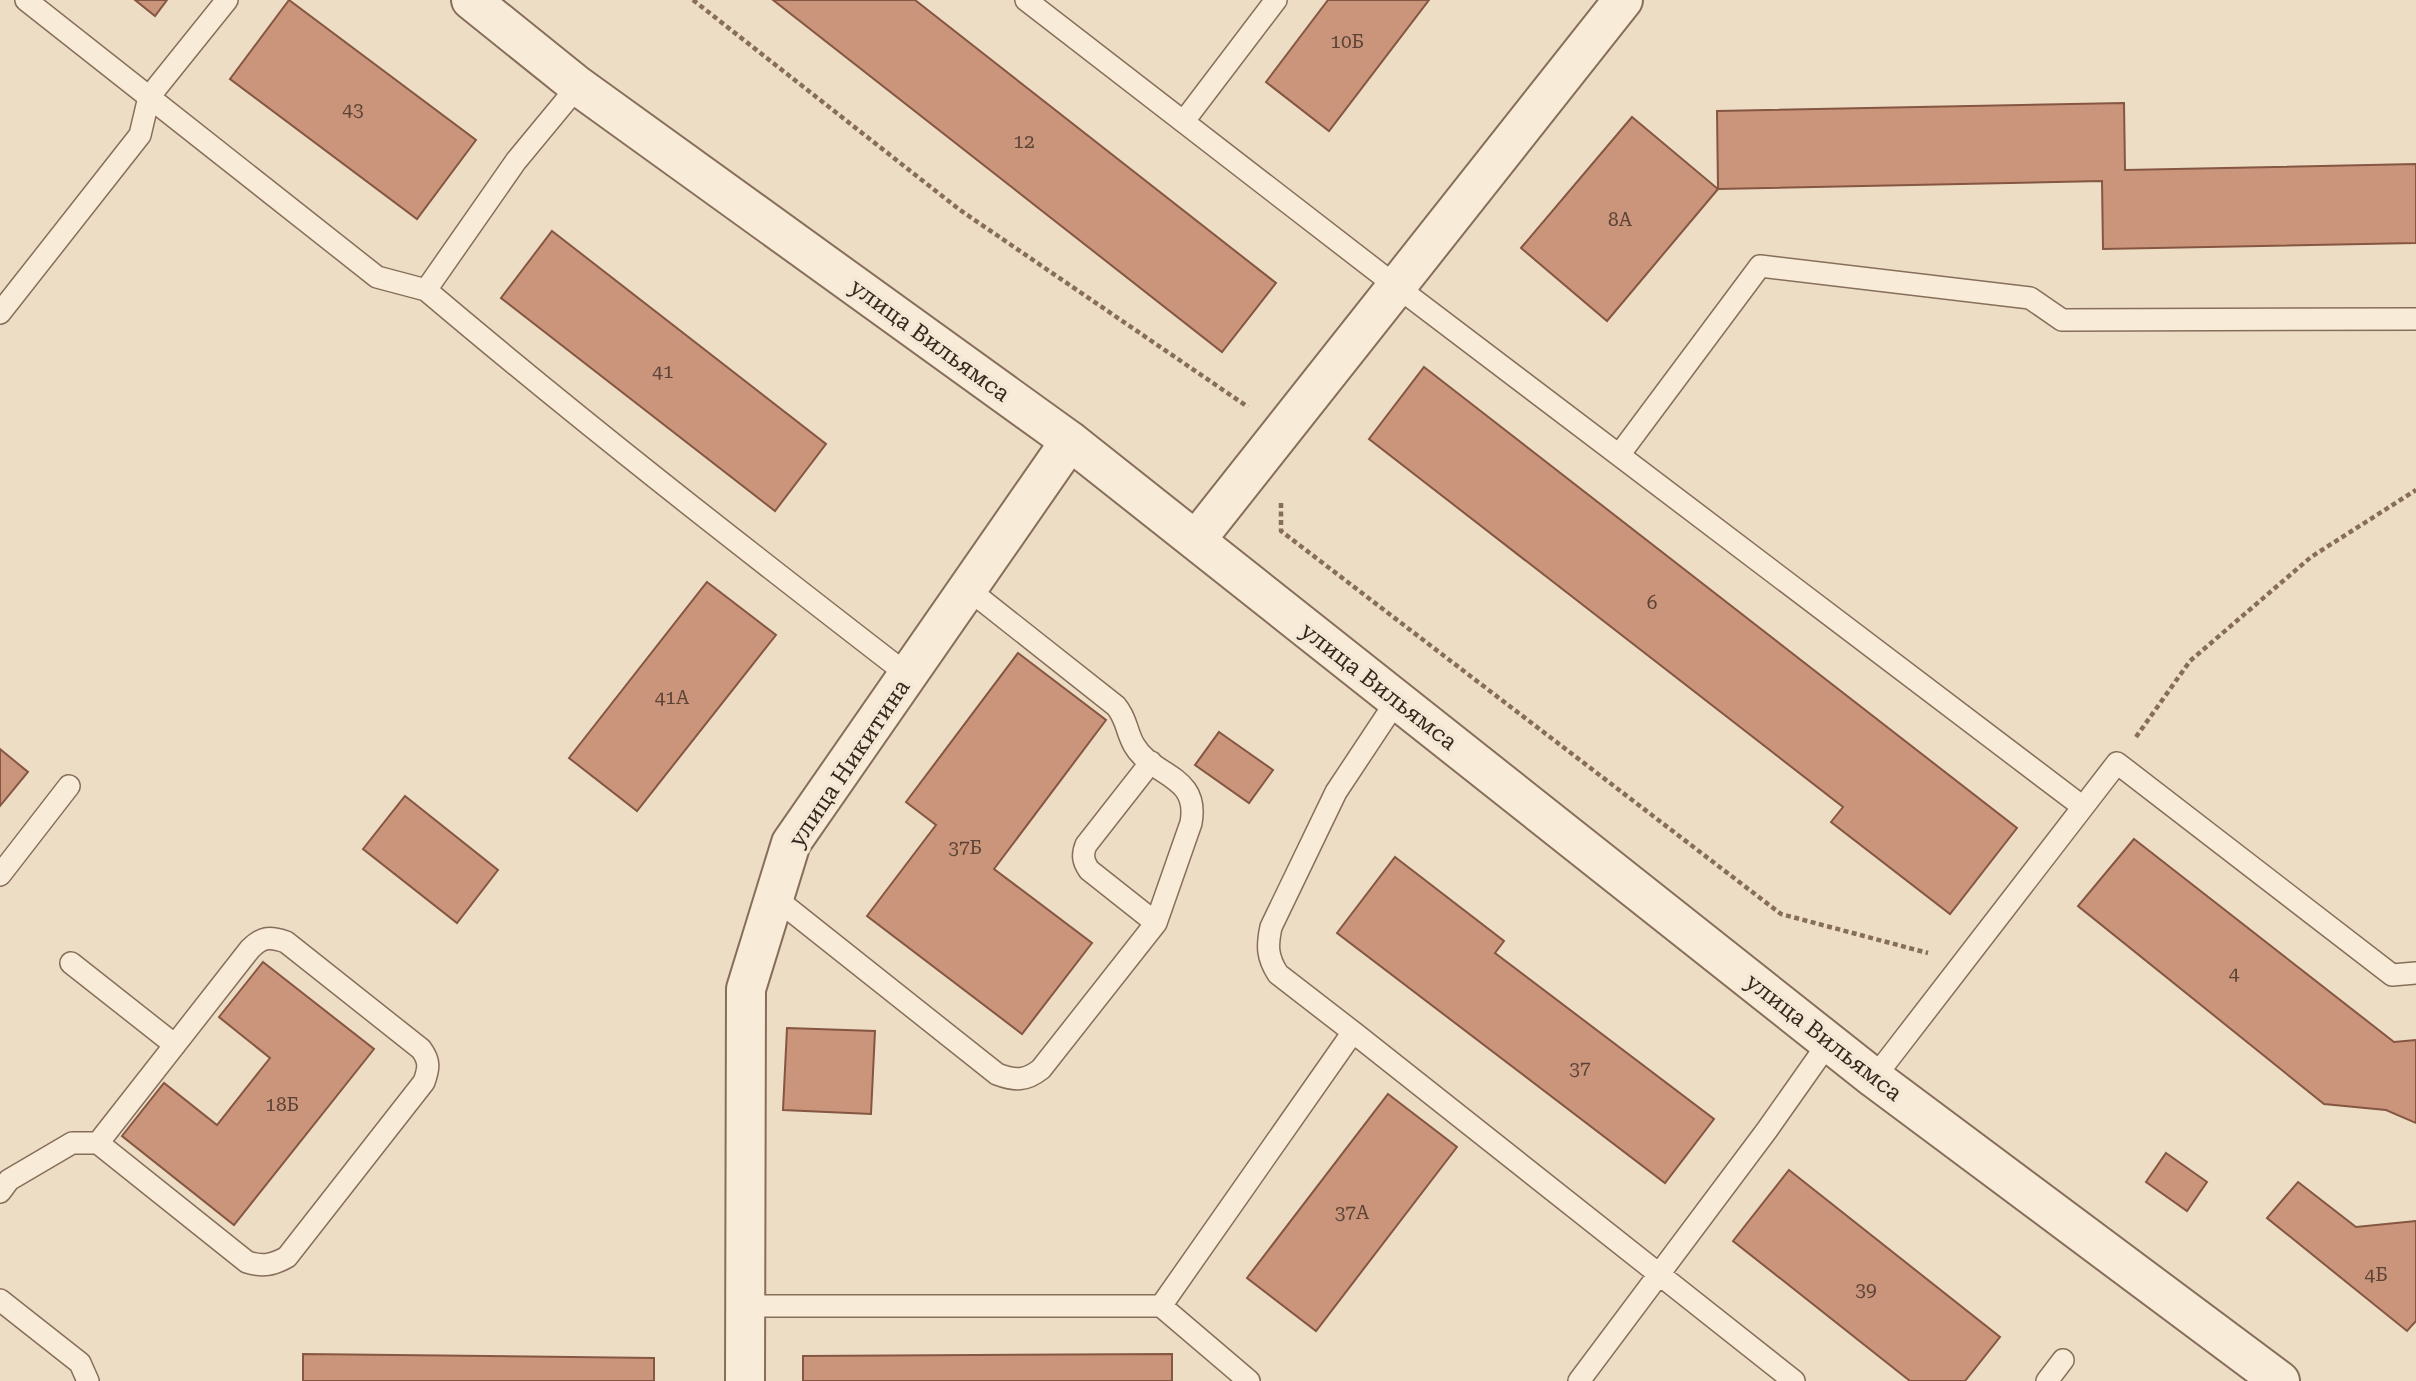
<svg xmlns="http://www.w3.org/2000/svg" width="2416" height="1381" font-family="'Roboto Serif',serif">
  <rect width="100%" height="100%" fill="#edddc4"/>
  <path fill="#ca957b" stroke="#855642" stroke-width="2" d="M135,0H167L155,16Z
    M289,0L476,140L417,219L230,79Z
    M773,0H915L1276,283L1222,352Z
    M1328,0H1429L1329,131L1266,82Z
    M2124,103L2125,170L2416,164V243L2103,249L2102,181L1718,189L1717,111Z
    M1632,117L1718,189L1607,321L1521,248Z
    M552,231L826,444L775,511L501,298Z
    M1424,367L2017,828L1950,914L1831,822L1843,807L1369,439Z
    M707,582L776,635L637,811L569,758Z
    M1018,653L1106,720L994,869L1092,943L1022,1034L867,916L936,825L906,802Z
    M1219,732L1273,770L1249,803L1195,765Z
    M0,749L28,772L0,806Z
    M405,796L498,870L457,923L363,849Z
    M2134,839L2394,1042L2416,1040V1123L2386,1110L2324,1104L2078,906Z
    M1395,857L1504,941L1495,953L1714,1119L1665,1183L1337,933Z
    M263,962L374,1049L234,1225L122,1136L164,1083L217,1125L270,1058L219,1017Z
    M787,1028L875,1031L871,1114L783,1110Z
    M1388,1094L1457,1147L1316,1331L1247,1278Z
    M2166,1153L2207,1182L2187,1211L2146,1182Z
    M1789,1170L2000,1337L1965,1381H1910L1733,1241Z
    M2298,1182L2356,1227L2416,1221V1321L2407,1331L2267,1218Z
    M303,1354L654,1358V1381H303Z
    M1172,1354V1381H803V1356Z"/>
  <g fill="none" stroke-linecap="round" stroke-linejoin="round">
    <g stroke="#876e5b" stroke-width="24">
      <path id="service" d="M26,0L149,97L227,0
        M1026,0L1396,286L2083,807
        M1184,121L1276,0
        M426,290C583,423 745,549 908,675
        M0,313L140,135L149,97L377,277L426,290L516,161L578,86
        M1619,455L1760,266L2030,298L2062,320L2416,319
        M1151,762L1086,845C1082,855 1083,861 1089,870L1156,923
        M0,875L69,786
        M774,897L997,1074C1015,1081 1026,1081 1041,1069L1156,923L1191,823C1200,774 1152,777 1134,745C1126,731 1127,719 1116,706L968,589
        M71,963L175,1045
        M1353,1032L1794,1381
        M1874,1078L2117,763L2392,975L2416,973
        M0,1192L9,1180L72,1143H98L247,1262C263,1267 273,1265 287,1257L424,1082C429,1068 430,1061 421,1049L286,942C269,936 262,937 250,949L98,1143
        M0,1300L80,1363L88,1381
        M745,1306H1161L1249,1381
        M1161,1306L1353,1032L1278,974C1267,957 1267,946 1271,927L1336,792L1397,700
        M1579,1381L1767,1130L1829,1042
        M2047,1381L2063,1360"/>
    </g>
    <g stroke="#876e5b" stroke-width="42">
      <path id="minor" d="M1196,540L1623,0
        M745,1381L746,989L791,843L1070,441"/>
    </g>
    <g stroke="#876e5b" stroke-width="42">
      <path id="tertiary" d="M471,0L578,86L1070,441L1874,1078L2280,1381"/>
    </g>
    <path stroke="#876e5b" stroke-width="4.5" stroke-dasharray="5 3.5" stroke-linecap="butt" d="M693,0L960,210L1248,407
      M1281,503V531L1781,914L1928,953
      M2136,737L2190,661L2311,557L2416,490"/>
    <use href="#service" stroke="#f8ebd7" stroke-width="21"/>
    <use href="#minor" stroke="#f8ebd7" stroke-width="38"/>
    <use href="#tertiary" stroke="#f8ebd7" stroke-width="38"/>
  </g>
  <g text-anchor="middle" stroke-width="7" stroke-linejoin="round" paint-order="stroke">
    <g font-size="19" fill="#5c4336">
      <text x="1347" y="48">10Б</text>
      <text x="353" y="116">43</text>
      <text x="1024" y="148">12</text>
      <text x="1620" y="226">8А</text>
      <text x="663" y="378">41</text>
      <text x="1652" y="609">6</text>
      <text x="672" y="704">41А</text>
      <text x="965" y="854">37Б</text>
      <text x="2234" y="980">4</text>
      <text x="1580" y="1075">37</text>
      <text x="282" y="1111">18Б</text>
      <text x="1352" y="1219">37А</text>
      <text x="2376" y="1281">4Б</text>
      <text x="1866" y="1296">39</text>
    </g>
    <g font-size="23" fill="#37281f" stroke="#f4e8d4">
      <text transform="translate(930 340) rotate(36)" y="8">улица Вильямса</text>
      <text transform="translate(1379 686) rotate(38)" y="8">улица Вильямса</text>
      <text transform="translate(849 763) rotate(-56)" y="8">улица Никитина</text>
      <text transform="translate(1824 1037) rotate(38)" y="8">улица Вильямса</text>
    </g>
  </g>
</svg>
